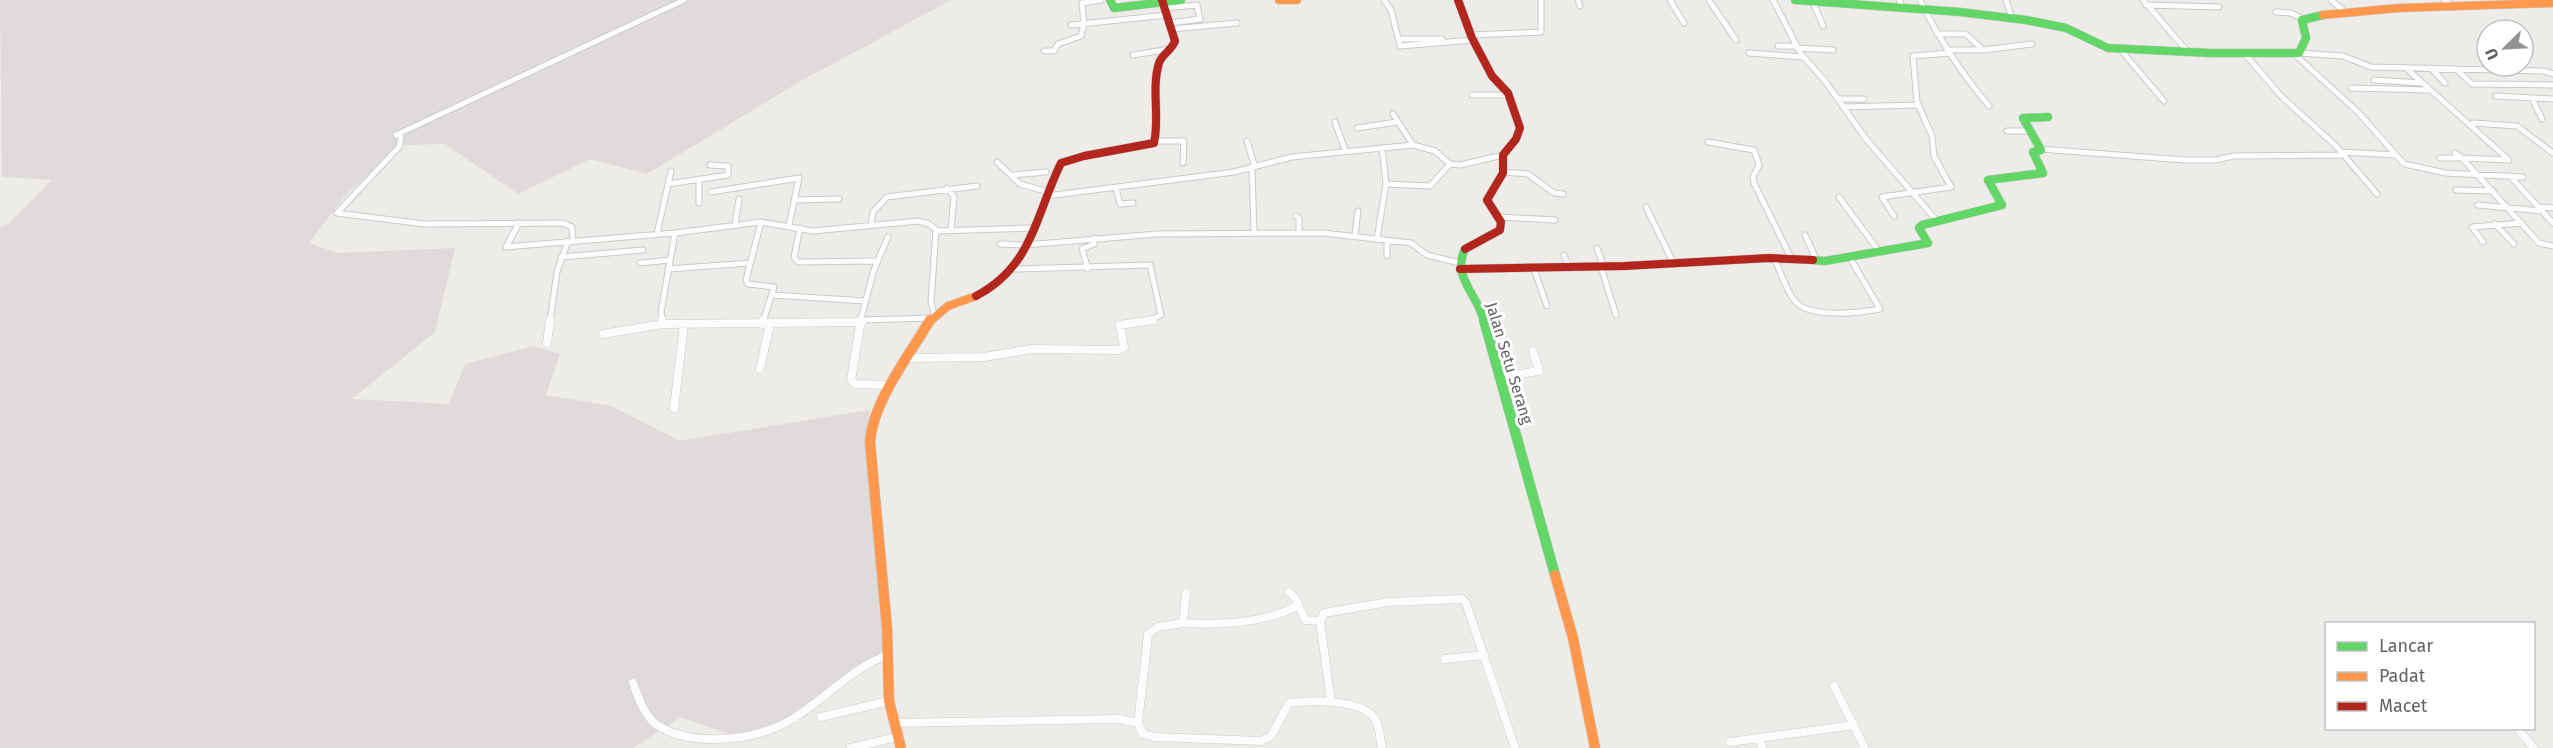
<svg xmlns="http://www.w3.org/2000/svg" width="2553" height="748" font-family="'Fira Sans',sans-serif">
  <rect width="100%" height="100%" fill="#eeece9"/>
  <path fill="#dedbda" d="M0,0H951L799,82L647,174L590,159L518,194L445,144L400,145L344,197L309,243L338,253L455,248L435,332L352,399L449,404L465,364L534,346L560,354L546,395L612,406L679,441L869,410L888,647L809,707L742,739L681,717L633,748H0V228L8,224L52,180L2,177Z"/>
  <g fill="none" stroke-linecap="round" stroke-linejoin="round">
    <g stroke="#cbcac9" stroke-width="7">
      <path id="street-far1" d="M1384,0L1391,10L1400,46L1473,40
        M1578,0L1580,6
        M1670,0L1684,23
        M1709,0L1736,40
        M1773,0L1801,54L1825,81L1866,139L1937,221
        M1899,0L1903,9
        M1920,0C1939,39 1961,73 1989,106
        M2006,0L2012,19
        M2143,0L2188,52
        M2331,0L2346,13
        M2444,0L2455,7
        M1813,2L1823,26
        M2146,5L2219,7
        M1164,8L1197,5L1200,19L1170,23
        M2276,12L2291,13L2303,19
        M1071,25L1167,15
        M1172,29L1237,23
        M1937,34H1966L1983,50
        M1471,35L1541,32V0
        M1402,39H1442
        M1778,46H1795
        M1797,48L1833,50
        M2120,49L2164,101
        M1947,50H1983L2032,44
        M1044,51H1054L1058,44L1081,36L1084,24L1082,3L1101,0
        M1749,53L1803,57
        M2293,53L2358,112L2404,164L2446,173L2523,177
        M2299,53L2343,56L2371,67L2544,71L2553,74
        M2245,54L2281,96L2336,146L2377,194
        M1133,55L1170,49
        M2431,68L2445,83
        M2407,69L2509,160L2462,158L2539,243L2553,246
        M2456,69L2472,84L2553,85
        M2374,80L2421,83
        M2351,88L2429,90
        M1472,95H1509
        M2496,96L2553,99
        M2532,98L2542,119
        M1838,99H1864
        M1843,107L1919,105
        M1393,114L1413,145L1435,151L1450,164
        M1335,122L1345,150
        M2473,123L2517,126L2553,153
        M1357,128L1397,122
        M2007,131H2031
        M396,135L401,137L399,147L337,213L424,224L563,223L572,227L573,240
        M396,135L684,0
        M1155,141H1184L1183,163
        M1247,141L1255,167
        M1708,142L1754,150L1759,165L1753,177L1754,183L1791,258
        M2040,149L2184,160H2215L2234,156L2345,155
        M2342,152L2395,155
        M2440,158H2462L2455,153
        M997,162L1020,184L1049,192
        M1252,168L1254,232
        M1503,172L1528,174L1554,193L1563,194
        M1012,175L1046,172
        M699,182V203
        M668,184L728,175V166L710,165
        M1386,184L1430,186L1450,164L1460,165L1503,155
        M947,188L954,197L951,230
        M1116,188L1120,204L1133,203
        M2456,190L2493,191
        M711,192L799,178L789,225
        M1047,196L1234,172L1292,157L1413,145
        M1839,197L1878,250
        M796,200L839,199
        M2478,205L2542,211L2510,176
        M1646,207L1673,262
        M2539,207L2553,208
        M2542,211L2553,223
        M1296,216L1299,218V232
        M1894,216L1882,197L1951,187L1934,156L1932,136L1917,102L1913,56L1950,53
        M1498,217L1555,220
        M761,222L746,280L748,284L774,287L763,322
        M519,223L506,247L675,233L761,222L813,231L918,221L929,224L938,231L1033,228
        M2495,224L2514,244
        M735,225L739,199
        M871,225L873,212L887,197L977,186
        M800,228L794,257L798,262L876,261
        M657,234L671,171
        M1355,235L1358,211
        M1805,235L1817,261
        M1377,239L1386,184L1382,148
        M1387,240V256
        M2483,242L2472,227L2522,223
        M1000,244L1025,245L1157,234L1323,233L1411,243L1427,255L1460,263
        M1597,248L1604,267
        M1564,255L1569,268
        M561,257L643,250
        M1774,258C1781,272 1785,288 1794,300C1808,319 1859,313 1880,309L1850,258
        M640,263L670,260
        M1601,267L1616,315
        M668,269L750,263
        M1015,269L1150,265L1161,315L1146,322
        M1088,269L1082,249L1094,244V238
        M1534,269L1547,306
        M772,295L866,301
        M934,314L931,302L936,230
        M862,320L931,318
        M550,322L557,272L568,241
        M663,322L661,312L675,233
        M860,322L874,270L888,237"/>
    </g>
    <g stroke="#cbcac9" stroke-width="9">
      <path id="street" d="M662,320L663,324L862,322
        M861,320L851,380L855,384L891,385
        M762,324L763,320
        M603,334L663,324
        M547,343L550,320
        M909,358L984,357L1032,349L1119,350L1124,347L1120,325L1153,320
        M760,369L770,324
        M1499,377L1539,371L1533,351
        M674,408L684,325
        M1289,592L1296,599L1305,620L1320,621
        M1183,623C1219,625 1266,624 1298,605
        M1445,659L1484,655
        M633,683C638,697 643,712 654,723C689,748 757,742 794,718C827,698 851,668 888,655
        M1834,686L1865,748
        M1331,702L1320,621L1324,613L1388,602L1462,599L1466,603L1515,748
        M821,717L889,701
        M893,723L1119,719L1138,723L1143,734L1154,737L1261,741L1271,736L1289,703C1310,700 1366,699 1376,721C1380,728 1380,740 1382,748
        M1138,723L1148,634L1158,627L1183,623L1186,593
        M2517,728L2534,748
        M1758,738L1763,748
        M1730,742L1854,725
        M851,748L897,737"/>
    </g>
    <g stroke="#c8c9c8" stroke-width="9">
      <path id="fast-far1" d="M1110,0L1114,8L1181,0
        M1795,0L1960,12L2026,20L2066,28L2108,48L2211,53H2299L2306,38L2302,20L2323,15
        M1465,249C1451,278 1479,295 1484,322
        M1813,260L1825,261L1928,243L1919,228L1922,225L2002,205L1988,180L2043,173L2033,152L2041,150L2023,118L2048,117"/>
    </g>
    <g stroke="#c8c9c8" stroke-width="11">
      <path id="fast" d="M1484,320L1555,575"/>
    </g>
    <g stroke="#c8c9c8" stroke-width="9">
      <path id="slow-far1" d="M1279,0H1297
        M2323,15L2399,8L2553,3
        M929,322L948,306L976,296"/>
    </g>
    <g stroke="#c8c9c8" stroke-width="11">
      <path id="slow" d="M1555,575L1573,638L1595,748
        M901,748L889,701L887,628L870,442C873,401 909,356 930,320"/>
    </g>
    <g stroke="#c8c9c8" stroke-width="9">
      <path id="jam" d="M1458,0L1472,38L1492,76L1508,93L1520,128L1516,139L1503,155V173L1487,200L1501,222L1500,230L1465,249
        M1460,269L1625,266L1769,258L1813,260
        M976,296C1033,266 1035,216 1061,163L1084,156L1154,143C1160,117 1151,89 1159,63C1162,54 1172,50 1175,41L1162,0"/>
    </g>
    <use href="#street-far1" stroke="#fcfcfc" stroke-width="5"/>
    <use href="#street" stroke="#fcfcfc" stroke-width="8"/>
    <use href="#fast-far1" stroke="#63d668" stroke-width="8"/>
    <use href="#fast" stroke="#63d668" stroke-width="10"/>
    <use href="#slow-far1" stroke="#ff974d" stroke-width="8"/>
    <use href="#slow" stroke="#ff974d" stroke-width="10"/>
    <use href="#jam" stroke="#b3261e" stroke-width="8"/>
  </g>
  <g text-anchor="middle" stroke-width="6" stroke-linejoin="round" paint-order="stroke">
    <g font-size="16" fill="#5f6366" stroke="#fff">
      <text transform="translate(1510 363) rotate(73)" y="6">Jalan Setu Serang</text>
    </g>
  </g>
  <rect x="2325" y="622" width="210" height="108" fill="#ffffff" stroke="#bfc1c2" stroke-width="1.5"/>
  <rect x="2337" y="642" width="30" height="9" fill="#63d668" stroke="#bfc1c2" stroke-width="1.5"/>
  <text x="2379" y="652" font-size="18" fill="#5f6366">Lancar</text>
  <rect x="2337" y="672" width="30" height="9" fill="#ff974d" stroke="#bfc1c2" stroke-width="1.5"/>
  <text x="2379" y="682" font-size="18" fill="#5f6366">Padat</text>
  <rect x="2337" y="702" width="30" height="9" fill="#b3261e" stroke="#bfc1c2" stroke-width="1.5"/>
  <text x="2379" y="712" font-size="18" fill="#5f6366">Macet</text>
  <g transform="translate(2505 48) rotate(246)"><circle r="28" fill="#ffffff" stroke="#bfc1c2" stroke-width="1.5"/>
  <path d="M0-4.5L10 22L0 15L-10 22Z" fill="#919394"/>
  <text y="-9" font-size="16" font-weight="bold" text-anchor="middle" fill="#5f6366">U</text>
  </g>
</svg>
